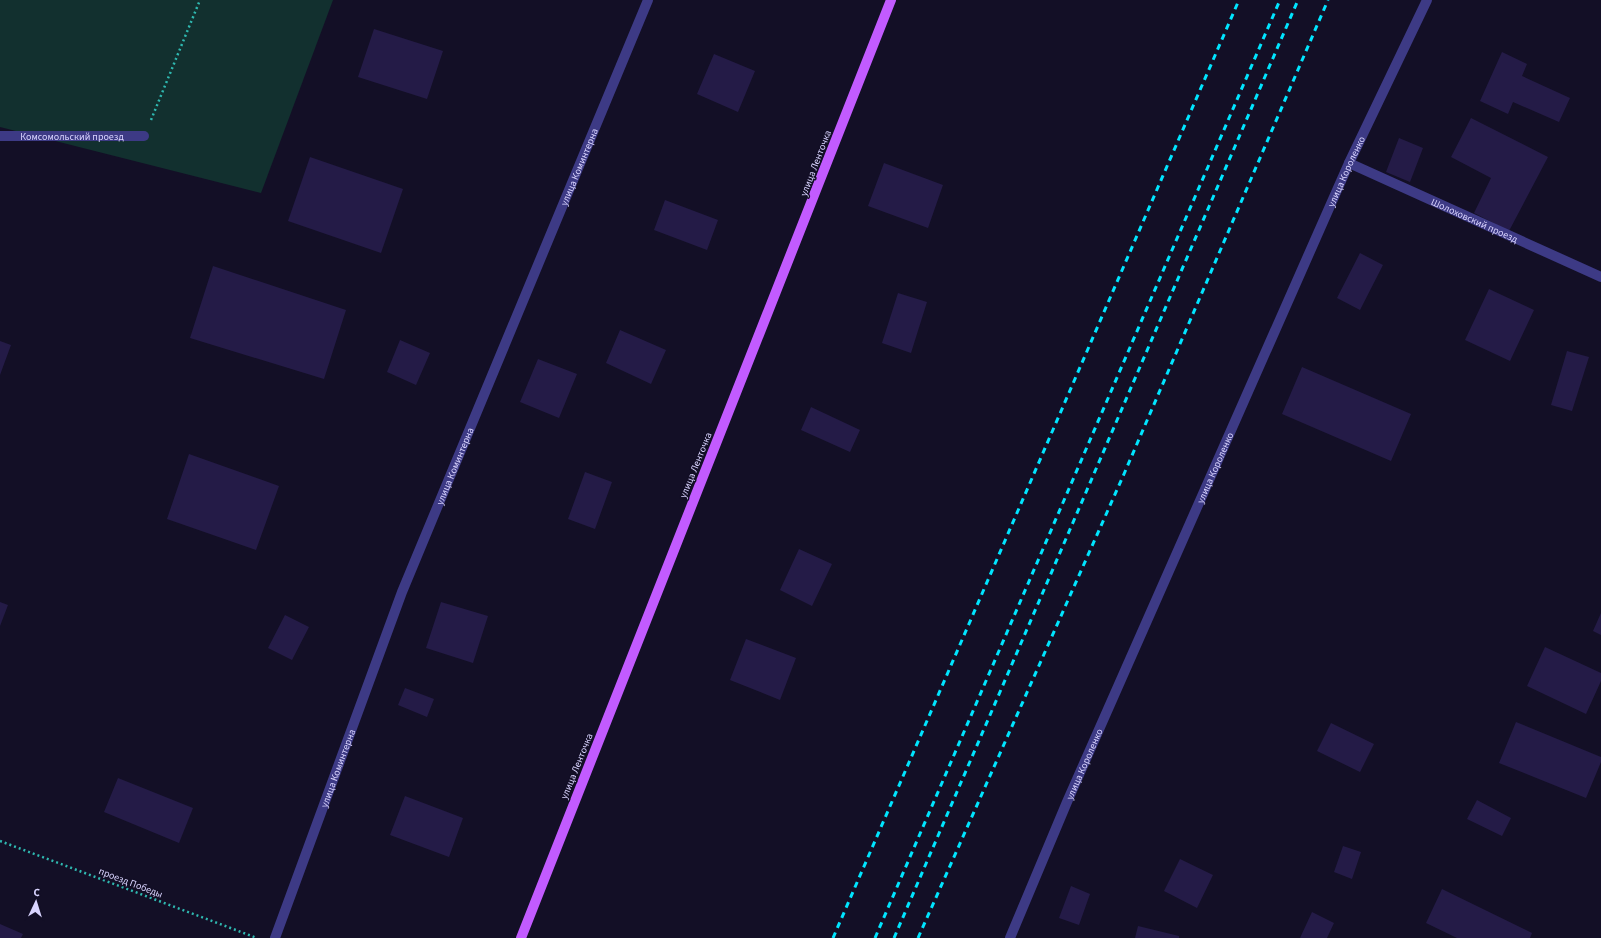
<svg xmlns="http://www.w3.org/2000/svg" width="1601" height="938" font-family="'Source Sans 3',sans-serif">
  <rect width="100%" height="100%" fill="#130f26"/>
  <path fill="#12302f" d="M0,0H333L261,193L0,127Z"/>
  <path fill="#241b47" d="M374,29L443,51L427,99L358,77Z
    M1502,52L1527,64L1522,76L1570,98L1559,122L1513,102L1508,114L1480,101Z
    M714,54L755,71L738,112L697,94Z
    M1471,118L1548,157L1509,231L1474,213L1491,178L1451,157Z
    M1399,138L1423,148L1410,182L1386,172Z
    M310,157L403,189L381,253L288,221Z
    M884,163L943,185L928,228L868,206Z
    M665,200L718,220L707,250L654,230Z
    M1360,253L1383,265L1360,310L1337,298Z
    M213,266L346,310L324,379L190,338Z
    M1489,289L1534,310L1510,361L1465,340Z
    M898,293L927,302L911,353L882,343Z
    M620,330L666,350L651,384L606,363Z
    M400,340L430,353L416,385L387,372Z
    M0,341L11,345L0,375Z
    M1567,351L1589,357L1572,411L1551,405Z
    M538,359L577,374L559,418L520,402Z
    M1302,367L1411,414L1391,461L1282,414Z
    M811,407L860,430L850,452L801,430Z
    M189,454L279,486L256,550L167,519Z
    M585,472L612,482L595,529L568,519Z
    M799,549L832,564L812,606L780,590Z
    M0,602L8,605L0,626Z
    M441,602L488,616L473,663L426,648Z
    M1601,613V635L1593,631Z
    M285,615L309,627L292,660L268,648Z
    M746,639L796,658L780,700L730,680Z
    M1545,647L1601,673V681L1586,714L1527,686Z
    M405,688L434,699L427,717L398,705Z
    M1516,722L1601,757V762L1586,798L1499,763Z
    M1331,723L1374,744L1360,772L1317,751Z
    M118,778L193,808L179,843L104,812Z
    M405,796L463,818L449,857L390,835Z
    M1477,800L1511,818L1502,836L1467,819Z
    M1343,846L1361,852L1352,879L1334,872Z
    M1180,859L1213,875L1197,908L1164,891Z
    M1071,886L1090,894L1079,925L1059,918Z
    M1442,889L1532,933L1530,938H1457L1426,923Z
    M1312,912L1334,923L1327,938H1300Z
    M0,924L23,934L21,938H0Z
    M1138,926L1179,936V938H1135Z"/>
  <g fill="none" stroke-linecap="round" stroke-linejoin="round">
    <path stroke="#2fb8b0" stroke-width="2.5" stroke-dasharray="2 3" stroke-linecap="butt" d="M151,120L200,0
      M0,841L257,938"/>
    <g stroke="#3d3a85" stroke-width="10">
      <path id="s1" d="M0,136H144"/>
      <path id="s2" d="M1349,163L1601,277"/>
      <path id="s3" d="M275,938L402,592L648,0"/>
      <path id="s4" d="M1010,938L1067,802L1349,163L1427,0"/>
    </g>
    <path stroke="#c25bff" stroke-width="10" d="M521,938L891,0"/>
    <path stroke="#00e5ff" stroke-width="3" stroke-dasharray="6 5" stroke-linecap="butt" d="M833,938L1239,0
      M875,938L1280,0
      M894,938L1298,0
      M918,938L1124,474L1328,0"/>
  </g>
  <g text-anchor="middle" stroke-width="3" stroke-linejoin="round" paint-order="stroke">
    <g font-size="10" fill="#d9d4ff" stroke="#130f26">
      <text dy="4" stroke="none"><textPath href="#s1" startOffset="72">Комсомольский проезд</textPath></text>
      <text transform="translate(815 163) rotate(-69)" y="4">улица Ленточка</text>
      <text dy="4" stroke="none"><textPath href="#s3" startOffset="829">улица Коминтерна</textPath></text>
      <text dy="4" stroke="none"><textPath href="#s4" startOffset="837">улица Короленко</textPath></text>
      <text dy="4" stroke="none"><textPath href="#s2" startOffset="138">Шолоховский проезд</textPath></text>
      <text transform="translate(695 465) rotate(-68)" y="4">улица Ленточка</text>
      <text dy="4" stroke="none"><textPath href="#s3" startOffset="505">улица Коминтерна</textPath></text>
      <text dy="4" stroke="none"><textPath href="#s4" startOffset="513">улица Короленко</textPath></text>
      <text dy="4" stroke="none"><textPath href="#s4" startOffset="189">улица Короленко</textPath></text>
      <text transform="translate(576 766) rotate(-68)" y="4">улица Ленточка</text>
      <text dy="4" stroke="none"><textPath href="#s3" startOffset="181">улица Коминтерна</textPath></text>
      <text transform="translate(131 882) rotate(21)" y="4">проезд Победы</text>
    </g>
  </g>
  <g transform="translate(36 902) rotate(4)" stroke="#130f26" stroke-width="3" paint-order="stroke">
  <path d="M0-3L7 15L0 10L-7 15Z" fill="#d9d4ff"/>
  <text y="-6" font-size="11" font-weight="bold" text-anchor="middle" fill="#d9d4ff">С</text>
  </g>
</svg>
